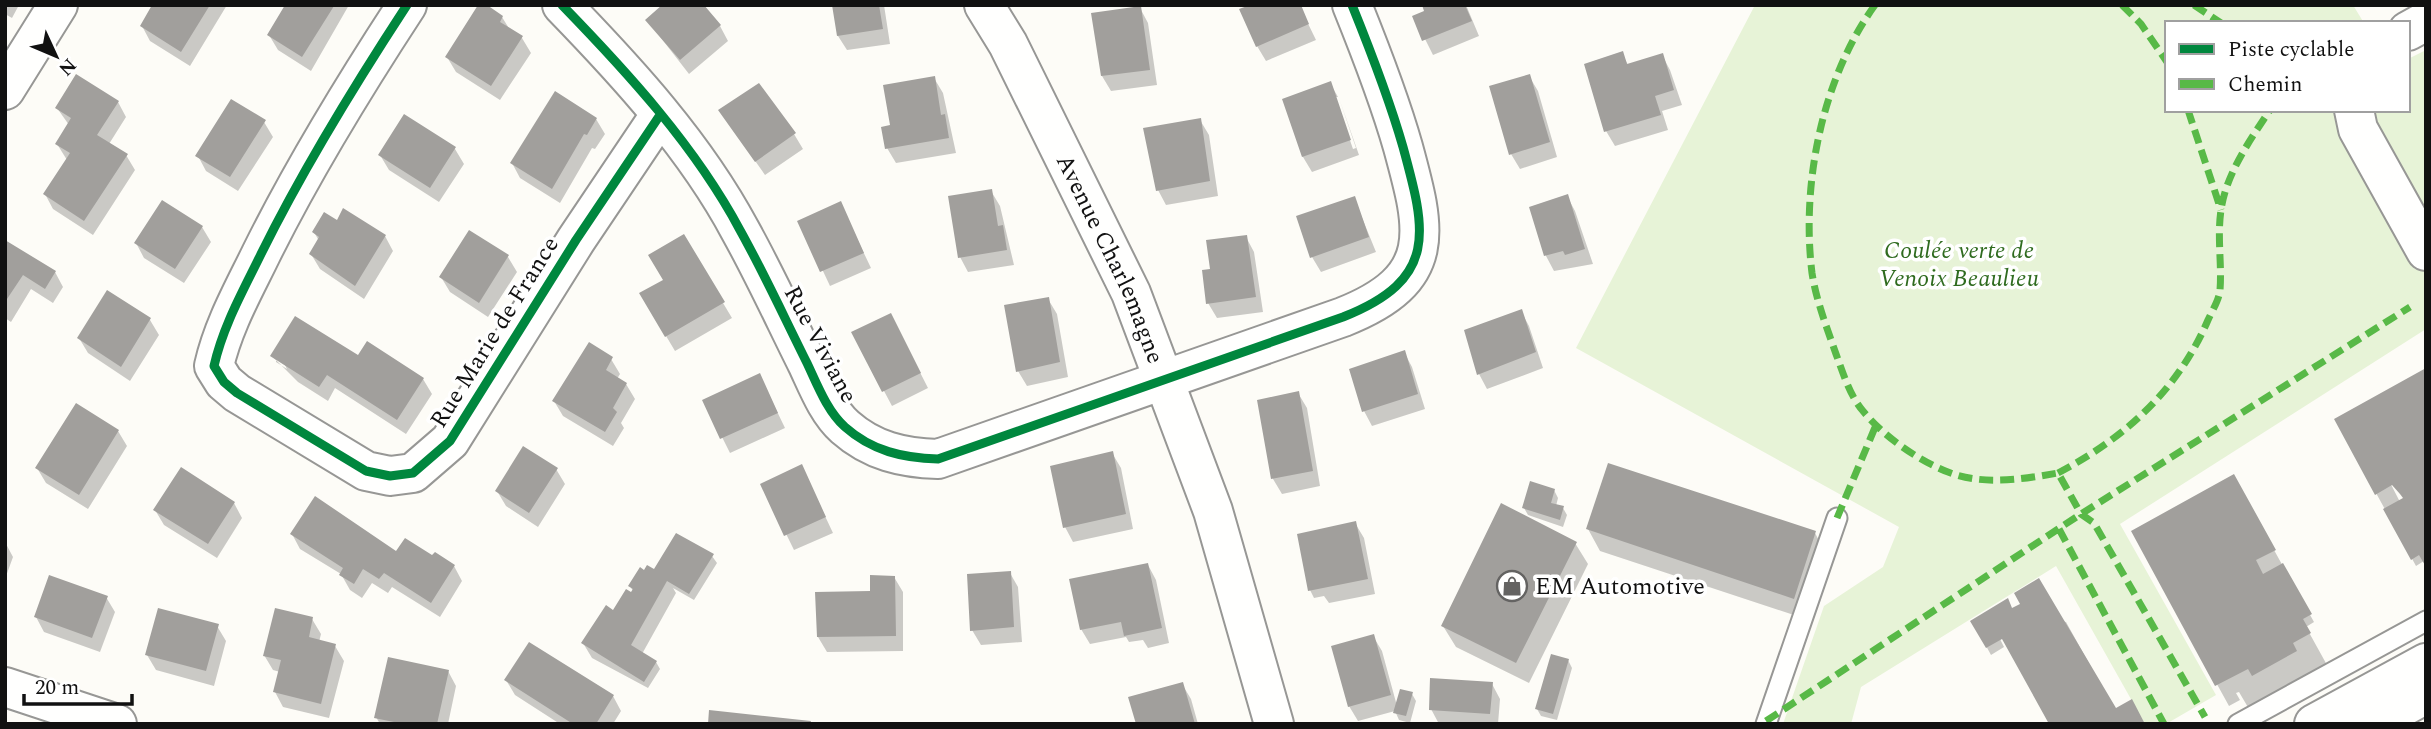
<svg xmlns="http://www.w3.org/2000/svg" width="2431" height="729" font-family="Spectral,serif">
  <rect width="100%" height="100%" fill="#fdfcf7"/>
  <path fill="#e7f3d7" d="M1755,5H2353L2364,23H2167V110H2408V59L2426,50V329L2120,524L2216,695L2166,724H2145L2056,566L1861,687L1851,724H1783L1824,606L1883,567L1899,527L1576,348Z"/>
  <path fill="#0003" fill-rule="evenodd" d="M5,5H19L12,18L5,14Z
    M155,5H227L190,66L150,41L142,26Z
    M288,5H349L311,71L278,50L269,35Z
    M833,5H884L890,44L847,50L838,36Z
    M1299,5L1316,40L1266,61L1257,46Z
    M1424,5H1466L1479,36L1433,55L1414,17L1426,12Z
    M1140,8L1148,23L1157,85L1111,91L1102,76L1093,15Z
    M502,17L510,30L522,38L531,53L500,100L456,72L447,57Z
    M647,20L720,26L728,41L689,74Z
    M1622,53L1628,65L1662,55L1670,70L1682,105L1662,111L1668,130L1615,146L1606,131Z
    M1529,76L1538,91L1557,157L1520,169L1511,154Z
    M934,78L943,93L956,153L896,163L887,148L892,126Z
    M1330,83L1338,97H1335L1353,149L1356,148L1339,98L1359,155L1312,172L1303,157L1284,101Z
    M118,102L126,117L109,144L126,155L135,170L93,235L53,209L45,194L67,160L57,144L69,125L57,108Z
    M720,111L794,134L803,149L765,175Z
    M405,116L455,149L464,164L439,202L389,170L380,155Z
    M596,119L605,134L595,149L592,148L560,203L520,178L512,163Z
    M1200,120L1209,135L1218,196L1166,205L1158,190Z
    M264,122L273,137L238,191L206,171L198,156Z
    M991,191L1000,206L1014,265L968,272L960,257Z
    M1567,196L1575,211L1593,264L1554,271L1546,256L1531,208Z
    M1354,198L1376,252L1321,272L1312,257Z
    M840,203L871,268L830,286L800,222Z
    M337,223L385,236L393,251L364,299L320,269L311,254L319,241L314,232Z
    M202,227L211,242L184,283L144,258L136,243Z
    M470,232L508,257L517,272L488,317L450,292L441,277Z
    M683,236L732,318L675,351L641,294L665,280Z
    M1246,237L1254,252L1263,312L1217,318L1208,303L1209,270Z
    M5,242L55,272L63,287L53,303L31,289L11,322L5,318Z
    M107,293L150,320L159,335L130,381L88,353L79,338Z
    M1048,299L1057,314L1068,377L1027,386L1018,371Z
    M1521,311L1529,326L1543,368L1487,389L1479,374Z
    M899,331L928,388L892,406L853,333Z
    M1404,352L1412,367L1425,409L1372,426L1364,411Z
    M272,356L359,357L423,379L432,394L406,434L335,388L328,401L298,382ZM276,358L284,363L287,369L276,362Z
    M611,359L620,374L617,379L626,384L635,399L621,423L624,428L613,446L563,416L554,401Z
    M2426,370L2424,561L2416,566L2336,420ZM2379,461L2404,498L2400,502Z
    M760,376L785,428L730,453L704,401Z
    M1298,393L1307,408L1320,486L1282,494L1273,479L1259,401Z
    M118,431L127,446L88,509L46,483L37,468Z
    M1112,453L1121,468L1133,529L1073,542L1065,527Z
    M802,467L833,533L794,550L762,485Z
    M556,469L565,484L538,527L506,506L497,491Z
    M2233,476L2314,622L2306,627L2327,665L2249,709L2239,692L2236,693L2240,700L2229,706L2133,532Z
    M1554,490L1558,498L1556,506L1563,508L1567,515L1563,527L1528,515L1524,508Z
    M234,503L242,518L217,558L164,525L155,510Z
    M1355,523L1364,538L1375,594L1329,603L1324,596L1314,598L1310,590Z
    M1588,529L1815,533L1823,548L1806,619L1600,551Z
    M292,534L433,557L454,566L462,581L440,617L392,587L388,593L372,583L362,598L350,590L341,574L300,549Z
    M5,542L13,557L5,579Z
    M1575,543L1588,564L1529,683L1456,647L1443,626Z
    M712,556L717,563L694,600L673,588L676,593L642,654L656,662L660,669L648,688L592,658L583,643L614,612L636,596L630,586L645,572Z
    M1148,565L1156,580L1169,643L1148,648L1143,640L1129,642L1126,637L1090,644L1081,629Z
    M1010,573L1018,587L1022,642L981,645L972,630Z
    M894,577L903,592V651L827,652L818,637Z
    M106,597L115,612L100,652L44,632L36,617Z
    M2012,610L2066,622L2115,710L2051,724L2003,638L2000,639L2004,647L1991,655L1973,622Z
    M312,619L321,634L319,642L335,646L344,661L329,718L283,707L275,692L280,672L273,670L264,655Z
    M217,626L226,641L214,686L156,670L147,655Z
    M1373,636L1382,651L1397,706L1412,694L1416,701L1410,723L1399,720L1395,711L1358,721L1349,706Z
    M1568,660L1572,668L1557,720L1541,716L1537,709Z
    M448,671L456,686L448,724H380L376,717Z
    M506,680L613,696L621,711L613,724H560L515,695Z
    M1182,684L1191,699L1198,724H1138Z
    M1492,684L1500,699L1498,724H1439L1431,709Z"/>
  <path fill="#a19f9c" d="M152,5H210L181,52L140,26Z
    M285,5L334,6L302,57L267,35Z
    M478,5H487L503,16L500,22L523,36L491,86L445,57Z
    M662,5H704L721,25L680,60L645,20Z
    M832,5H879L883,29L837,36Z
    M1250,5H1301L1309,24L1256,47L1239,9Z
    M1422,5H1465L1472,21L1422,41L1412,16L1424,11Z
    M1141,6L1150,70L1101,76L1091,13Z
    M1623,51L1627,64L1663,53L1674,90L1655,96L1661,115L1604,132L1584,64Z
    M76,74L119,101L97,135L128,154L84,221L43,194L70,153L55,144L71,118L55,108Z
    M1530,74L1550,142L1509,155L1489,86Z
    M935,76L941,115L945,114L949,138L885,149L881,127L890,125L883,85Z
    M1331,81L1351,140L1302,157L1282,99Z
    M759,83L796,133L755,162L718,110Z
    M555,91L597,118L587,135L584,134L552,189L510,163Z
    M231,99L266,120L230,177L195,156Z
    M404,114L456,147L430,188L378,155Z
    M1201,118L1210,181L1156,191L1143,128Z
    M992,189L998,226L1003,225L1007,250L958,258L948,196Z
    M1568,194L1585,249L1565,255L1563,251L1544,256L1529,207Z
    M1355,196L1369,237L1310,258L1296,216Z
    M162,200L203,226L175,269L134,243Z
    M841,201L864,253L820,272L797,221Z
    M343,208L386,235L355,286L309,254L319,237L312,232L324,212L337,220Z
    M469,230L509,255L479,303L439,277Z
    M684,234L725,302L665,337L639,293L663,280L648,255Z
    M1247,235L1256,297L1206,304L1202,270L1210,269L1206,240Z
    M5,240L56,271L45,289L23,275L5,302Z
    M107,290L151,318L121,367L77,338Z
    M1049,297L1060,362L1016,372L1004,305Z
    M1522,309L1536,352L1477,375L1464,330Z
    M891,313L921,373L882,392L851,332Z
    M295,316L358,355L367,341L424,378L397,420L327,375L319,387L270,356Z
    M589,342L613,357L606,370L627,383L613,408L617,412L605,432L552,401Z
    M1405,350L1418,394L1362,412L1349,369Z
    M2426,368V567L2419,555L2411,560L2383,509L2403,498L2400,494L2392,485L2375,495L2334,419Z
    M760,373L778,413L720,439L702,400Z
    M1299,391L1313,471L1271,479L1257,400Z
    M76,403L119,430L79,495L35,468Z
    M523,446L558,468L529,513L495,491Z
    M1113,451L1126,514L1063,528L1050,466Z
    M1608,463L1816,531L1794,599L1586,529Z
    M802,464L826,517L784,536L760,484Z
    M181,467L235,502L208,544L153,510Z
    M2234,474L2276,550L2256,560L2263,574L2283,563L2312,614L2303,619L2311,633L2293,643L2297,651L2252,676L2248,669L2215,686L2131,531Z
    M1530,481L1555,489L1551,503L1564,506L1560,520L1522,508Z
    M315,496L396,551L405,538L432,555L435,552L455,565L431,603L384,573L379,579L363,569L354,584L339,575L343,568L290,534Z
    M1501,503L1577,542L1516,663L1441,626Z
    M1356,521L1368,579L1308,591L1297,534Z
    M676,533L714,554L689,594L667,581L631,645L657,661L644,682L581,643L606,605L613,610L626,589L631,592L633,589L628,586L640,567L644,570L647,565L654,569Z
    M1148,563L1162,628L1124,636L1121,622L1080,630L1069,579Z
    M1011,571L1014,627L970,631L967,574Z
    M49,575L108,596L92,638L34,617Z
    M870,575L895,576L896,636L817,637L815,592L870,591Z
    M2039,578L2116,708L2132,699L2145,724H2049L2002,639L1986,648L1970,621L2008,598L2012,608L2020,604L2014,593Z
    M158,608L219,624L206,671L145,655Z
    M275,608L313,617L309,637L336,644L321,704L273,692L281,660L263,656Z
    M1374,634L1391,695L1348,707L1331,646Z
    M529,642L614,695L596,724H573L504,680Z
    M1551,654L1569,659L1553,714L1535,709Z
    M388,657L449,670L437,724H404L374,718Z
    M1430,678L1493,682L1490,714L1429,710Z
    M1183,682L1195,724H1136L1128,697Z
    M1400,689L1413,692L1406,716L1393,713Z
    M709,710L811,721L810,724H708Z"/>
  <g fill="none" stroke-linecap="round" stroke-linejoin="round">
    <g stroke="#979795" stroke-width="23">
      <path id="service" d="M1766,724L1837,518
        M2238,724L2426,621"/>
    </g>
    <g stroke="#979795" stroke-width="42">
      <path id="minor" d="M407,5C354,86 304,167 261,254C243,291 223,326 214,366L224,382L237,393L366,471L390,476L413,473L450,441L576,240L660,115
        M562,5C628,73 695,146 740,230C764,273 785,319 807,363C817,384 827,411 845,427C872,451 903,458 938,459L1343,317C1439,279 1426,231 1403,147C1389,98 1371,52 1352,5
        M2408,31L2426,21
        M5,90L58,5
        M2354,110L2358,129L2426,251
        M5,687L117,724"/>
    </g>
    <g stroke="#979795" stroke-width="42">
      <g id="tertiary">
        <path id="s1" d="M984,5L1008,44L1131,293L1213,511L1274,724"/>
        <path d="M2314,724L2426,663"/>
        <path d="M2372,724L2426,694"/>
      </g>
    </g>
    <use href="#service" stroke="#fffffe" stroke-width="19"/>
    <use href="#minor" stroke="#fffffe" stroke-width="38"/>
    <use href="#tertiary" stroke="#fffffe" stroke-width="38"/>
    <path stroke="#58b947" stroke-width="7" stroke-dasharray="14 7" stroke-linecap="butt" d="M1875,5C1822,78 1801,184 1812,273C1816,300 1827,328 1836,354C1843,373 1850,396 1863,411C1883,436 1919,461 1948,472C1983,486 2023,479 2058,473L2081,514L2094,523L2205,717
      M2122,5L2141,24L2167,62
      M2194,5L2221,23
      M2188,110L2221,210
      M2058,473C2125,438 2178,390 2208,320C2212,311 2219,300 2220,290C2222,264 2217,237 2221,210C2226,174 2250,140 2270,110
      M1837,518L1876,425
      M2059,529L2164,724
      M1766,721L2081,514L2410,307"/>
    <g stroke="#fff" stroke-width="13">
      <path id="cycleway" d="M407,5C354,86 304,167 261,254C243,291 223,326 214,366L224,382L237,393L366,471L390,476L413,473L450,441L576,240L660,115
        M562,5C628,73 695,146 740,230C764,273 785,319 807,363C817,384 827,411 845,427C872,451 903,458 938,459L1343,317C1439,279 1426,231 1403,147C1389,98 1371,52 1352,5"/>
    </g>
    <use href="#cycleway" stroke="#00873e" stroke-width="9"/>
  </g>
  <defs>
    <g id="shop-ring" transform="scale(1.575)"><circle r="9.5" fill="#fff" stroke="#646362" stroke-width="1.5"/><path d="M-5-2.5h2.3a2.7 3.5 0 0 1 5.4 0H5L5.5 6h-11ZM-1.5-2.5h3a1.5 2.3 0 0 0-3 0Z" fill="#646362"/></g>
  </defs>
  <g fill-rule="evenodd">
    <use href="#shop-ring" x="1512" y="586"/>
  </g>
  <g text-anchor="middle" stroke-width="7" stroke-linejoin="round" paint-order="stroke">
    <g font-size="24" font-style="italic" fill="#2f6b1f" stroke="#fff">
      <text x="1959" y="258">Coulée verte de<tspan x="1959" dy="28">Venoix Beaulieu</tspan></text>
    </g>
    <g font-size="24" fill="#111" stroke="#fff">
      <text dy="8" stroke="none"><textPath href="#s1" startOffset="284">Avenue Charlemagne</textPath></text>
      <text transform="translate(494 332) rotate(-58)" y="8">Rue Marie de France</text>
      <text transform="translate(821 344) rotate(62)" y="8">Rue Viviane</text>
    </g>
    <g font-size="24" fill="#111" stroke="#fff" text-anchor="start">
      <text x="1535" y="594">EM Automotive</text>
    </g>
  </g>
  <rect width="2431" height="729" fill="none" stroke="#111111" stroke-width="14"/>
  <rect x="2165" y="21" width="245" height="91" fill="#ffffff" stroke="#a0a0a0" stroke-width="2"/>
  <rect x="2179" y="44" width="35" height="10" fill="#00873e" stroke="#a0a0a0" stroke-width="2"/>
  <text x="2228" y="56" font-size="21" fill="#111111">Piste cyclable</text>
  <rect x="2179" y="79" width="35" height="10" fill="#58b947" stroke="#a0a0a0" stroke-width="2"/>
  <text x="2228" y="91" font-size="21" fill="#111111">Chemin</text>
  <g transform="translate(56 56) rotate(134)" stroke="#ffffff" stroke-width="5" paint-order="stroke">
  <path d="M0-5L12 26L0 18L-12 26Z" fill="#111111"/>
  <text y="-10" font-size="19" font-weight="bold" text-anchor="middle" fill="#111111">N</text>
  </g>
  <path d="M24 694v10h108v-10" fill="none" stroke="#111111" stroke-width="3.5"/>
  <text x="35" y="694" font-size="21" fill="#111111" stroke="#ffffff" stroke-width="5" paint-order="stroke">20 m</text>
</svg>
